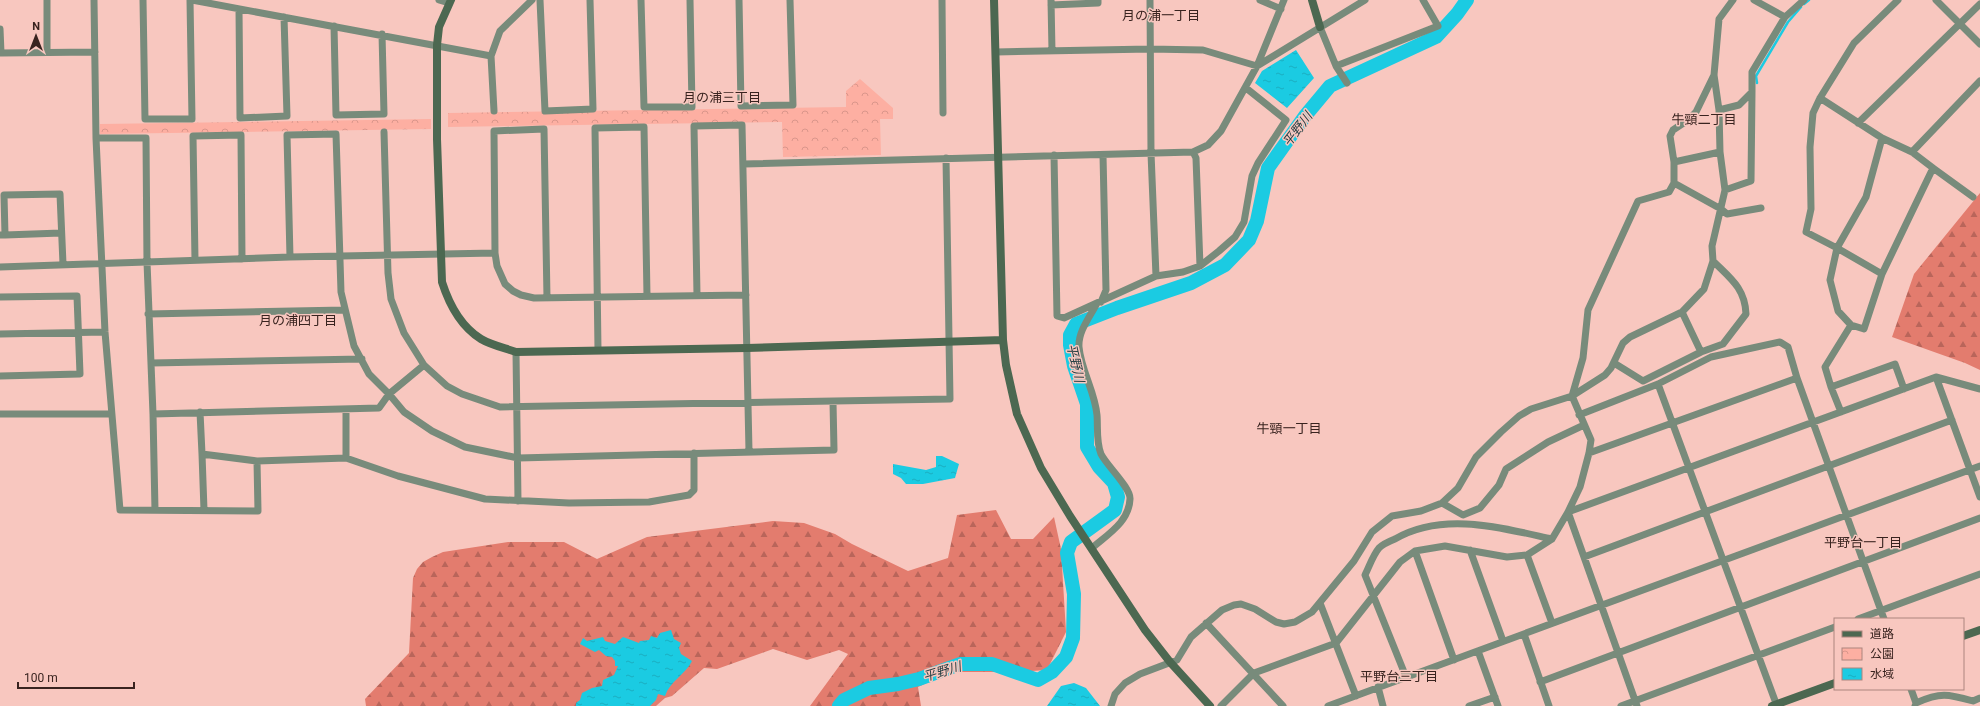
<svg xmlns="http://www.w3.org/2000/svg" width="1980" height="706" font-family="Roboto,'Noto Sans JP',sans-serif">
  <defs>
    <pattern id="forest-firs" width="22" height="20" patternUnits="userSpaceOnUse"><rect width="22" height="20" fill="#e37c6e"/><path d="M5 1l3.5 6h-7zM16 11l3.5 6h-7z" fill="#b9655a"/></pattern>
    <pattern id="park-crowns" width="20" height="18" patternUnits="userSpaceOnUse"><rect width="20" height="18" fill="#fdafa2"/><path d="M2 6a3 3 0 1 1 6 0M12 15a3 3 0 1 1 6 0" fill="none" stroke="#da968b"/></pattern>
    <pattern id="water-ripples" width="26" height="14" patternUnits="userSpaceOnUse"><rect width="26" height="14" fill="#1bcbe2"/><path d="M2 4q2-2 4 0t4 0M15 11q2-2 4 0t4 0" fill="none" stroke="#1aaec1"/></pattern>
  </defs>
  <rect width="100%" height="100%" fill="#f8c7bf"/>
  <path fill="url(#forest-firs)" d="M1980,193V370L1965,363L1892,337L1914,274Z
    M996,510L1011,539H1033L1054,517L1061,549L1066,632L1047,670L1014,672H951L918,687L921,706H810L848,654L839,650L807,660L773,649L717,669L704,668L672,696L665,698L656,706H638L662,690L608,653L621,663L617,676L579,706H366L365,699L409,653L413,578L417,569L423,562L432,557L443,552L508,542H564L597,559L647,537L773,521L804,523L835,534L852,544L908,571L948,558L957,515Z"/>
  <path fill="url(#park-crowns)" d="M860,79L893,108V119H880L881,155L783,157L782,122L448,127V113L846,107V91Z
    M431,119V129L100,134V124Z"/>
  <path fill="url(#water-ripples)" d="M1296,50L1314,78L1287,108L1255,83L1262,71Z
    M936,456H942L959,464L955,478L923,484H906L901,478L893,474V464L926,470L936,467Z
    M671,630L674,639L681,643L679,648L681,654L692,661C685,675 670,681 665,696L658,694L656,700L650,706H576V703L580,700L582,693L592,688L602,686L603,680L614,675L618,666H615V661L612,657L606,656L599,650L595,652L580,644L583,638L587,641L603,637L605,641L615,644L623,637L639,643L640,641L649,640L651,636L657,638L660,633Z
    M1074,683L1086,688L1100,706H1047L1061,686Z"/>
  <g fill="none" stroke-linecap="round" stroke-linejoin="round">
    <path stroke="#1bcbe2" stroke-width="2.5" d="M1804,4L1809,0
      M1757,83L1756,76L1788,22L1801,7"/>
    <path stroke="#1bcbe2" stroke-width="14" d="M839,706L844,700L869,688L898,684L919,679L960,664H992L1038,680L1052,672L1066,657L1073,638L1074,594L1067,553L1071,542L1115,510L1118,497L1114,483L1099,467L1087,447V404L1074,366L1070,345V335L1076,324L1117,308L1191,283L1225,265L1249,240L1257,221L1268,168L1305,116L1330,86L1436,37L1457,14L1467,0"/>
    <path stroke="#788b7b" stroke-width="7" d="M47,0V52
      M94,0L96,138L105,332L120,510L258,511L257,461
      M143,0L145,119H192L190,0
      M192,0L491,56
      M439,0L449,3
      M540,0L545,111L593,109L590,0
      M641,0L644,107H692L690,0
      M739,0L741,106L793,105L790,0
      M942,0L943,113
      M1051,0L1052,51
      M1150,0L1151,153L1156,276
      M1260,0L1281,9
      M1754,0L1785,17
      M1936,0L1980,44
      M1051,5L1098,3V0
      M239,9L240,118L287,116L284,17
      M334,26L336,115L384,114L382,34
      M1320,27L1336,66L1347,83
      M0,29L1,53L95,52
      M996,52L1150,49L1203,50L1257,66L1365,0
      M1336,66L1438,26L1423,0
      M1820,98L1882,138L1912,152L1933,168
      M1719,110L1739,105L1752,92V72L1785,17L1804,0
      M494,111L491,56L500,31L532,0
      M1858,123L1980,4
      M384,132L388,273L391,299L404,333L424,365L447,386L462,394L500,407L950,399L946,158
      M96,138H146L147,262L153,414L379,408L389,394L424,365
      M1193,152L1196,158L1200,266
      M1912,152L1980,81
      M1054,155L1057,316L1064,318L1156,276L1183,272L1200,266L1219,251L1235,237L1244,222L1252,176L1258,163L1286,120L1246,88
      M1674,162L1670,136L1673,130L1688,120L1696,112L1714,75
      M744,164L1193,152L1208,145L1221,131L1257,66L1284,0
      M1674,183L1721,209L1727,214L1761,208
      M1725,190L1751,181L1752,92
      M0,235H5L4,195L60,194L63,264
      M5,235L61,233
      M290,257L287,135L336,134L341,292L354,346L369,374L389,394L404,412L432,431L465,447L518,458L834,450L833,402
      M195,260L193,136L241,135L242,259
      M0,267L290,257L495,253
      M1882,274L1837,248L1806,232L1811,209L1810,147L1813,113L1820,98L1854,43L1898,0
      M697,295L694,126L742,125L749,451
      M0,297L77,296L80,374L0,376
      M547,298L544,129L494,131L495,253L497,266L505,284L513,291L521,295L534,298L746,295
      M1101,302L1106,290L1103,155
      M1682,312L1701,352
      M148,314L345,310
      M1851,325L1838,311L1830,280L1837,248L1866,197L1882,138
      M0,334L105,332
      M598,350L595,128L644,127L647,296
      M516,352L518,501
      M151,363L362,359
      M1614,363L1643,381L1701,352L1723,344L1746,314C1745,288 1730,278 1713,261
      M1936,377L1980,497
      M1658,384L1777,706
      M1831,387L1841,412
      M1904,389L1895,364L1831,387L1825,367L1851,325L1864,329L1882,274L1933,168L1973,197
      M200,412L202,454L257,461L346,458L398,476L485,499L569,503L649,502L689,495L694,490V453
      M0,414H111
      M153,414L155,510
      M1579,415L1658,384L1711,357L1780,342L1788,347L1797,378L1884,619
      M1589,453L1797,378
      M202,454L204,510
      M346,458V409
      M1442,503L1463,515L1480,508L1499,485L1506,469L1548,442L1584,425
      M1092,548C1108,534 1129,522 1130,499C1131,488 1107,466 1101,454C1096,442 1098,427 1097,415C1095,392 1081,370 1079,347C1078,332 1089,318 1096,305
      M1470,550L1503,641
      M1415,551L1454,660
      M1527,555L1552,623
      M1584,557L1952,420
      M1320,603L1356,696
      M1858,619L1980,574
      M1206,623L1283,706
      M1524,634L1549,706
      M1478,651L1498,706
      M1406,677L1365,575C1369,567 1373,555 1379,548C1383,544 1390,541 1395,539C1443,511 1502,528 1552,539
      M1540,682L1980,518
      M1378,687L1383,706
      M1911,689L1916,703
      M1111,706L1115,694L1125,683L1140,674L1177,660L1191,637L1222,610L1234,605L1241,604L1255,609L1276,622L1284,624L1295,622L1312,612L1354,561L1372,532L1392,516L1421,511L1442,503L1458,488L1476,457L1501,432L1519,416L1531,409L1572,396L1605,375L1611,368L1623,343L1630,337L1682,312L1704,289L1713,261L1712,246L1725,190L1720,152
      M1221,706L1254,673L1336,643L1400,562L1415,551L1445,546L1507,557L1527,555L1552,539L1568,512L1580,487L1589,453L1591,440L1572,396L1583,358L1588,310L1638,201L1669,192L1674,183V162L1720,152L1719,110L1714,75L1719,19L1733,0
      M1328,706L1980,466
      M1469,706L1495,697
      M1621,706L1835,627
      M1637,706L1568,512L1936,377L1980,389
      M1915,706L1916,703C1940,692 1948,694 1973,701L1980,698"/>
    <path stroke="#4c6851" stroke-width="8" d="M451,0L439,27L437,45V139L442,282C449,304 460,326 481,339C491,345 505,348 516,352L747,348L1003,340
      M994,0L1003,340L1006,365L1017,414L1041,468L1070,516L1145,630L1170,662L1210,706
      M1312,0L1320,27
      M1963,636L1980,630
      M1772,706L1835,683"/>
  </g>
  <g text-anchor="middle" stroke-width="3" stroke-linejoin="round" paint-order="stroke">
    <g font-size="13" fill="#39231f" stroke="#f8c7bf">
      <text x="1161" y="20">月の浦一丁目</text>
      <text x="722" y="102">月の浦三丁目</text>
      <text x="1704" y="124">牛頸二丁目</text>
      <text x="298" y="325">月の浦四丁目</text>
      <text x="1289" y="433">牛頸一丁目</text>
      <text x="1863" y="547">平野台一丁目</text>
      <text x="1399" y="681">平野台三丁目</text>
    </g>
    <g font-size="13" font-style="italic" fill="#284145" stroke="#f8c7bf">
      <text transform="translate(1297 129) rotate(-53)" y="5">平野川</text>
      <text transform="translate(1076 363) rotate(77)" y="5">平野川</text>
      <text transform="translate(942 671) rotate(-17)" y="5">平野川</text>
    </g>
  </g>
  <rect x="1834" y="618" width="130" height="72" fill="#f8c7bf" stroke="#ac857f"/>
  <rect x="1842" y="631" width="20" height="6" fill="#4c6851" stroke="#ac857f"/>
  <text x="1870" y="638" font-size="12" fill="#39231f">道路</text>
  <rect x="1842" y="648" width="20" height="12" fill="url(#park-crowns)" stroke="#ac857f"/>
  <text x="1870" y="658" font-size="12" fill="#39231f">公園</text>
  <rect x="1842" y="668" width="20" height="12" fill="url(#water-ripples)" stroke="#ac857f"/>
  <text x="1870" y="678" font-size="12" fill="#39231f">水域</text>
  <g transform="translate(36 36)" stroke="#f8c7bf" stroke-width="3" paint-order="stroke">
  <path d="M0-3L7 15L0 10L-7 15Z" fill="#39231f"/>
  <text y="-6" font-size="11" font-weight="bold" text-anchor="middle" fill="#39231f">N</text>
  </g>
  <path d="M18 682v6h116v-6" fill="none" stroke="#39231f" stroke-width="2"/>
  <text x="24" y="682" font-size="12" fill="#39231f" stroke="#f8c7bf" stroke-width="3" paint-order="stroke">100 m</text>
</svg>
